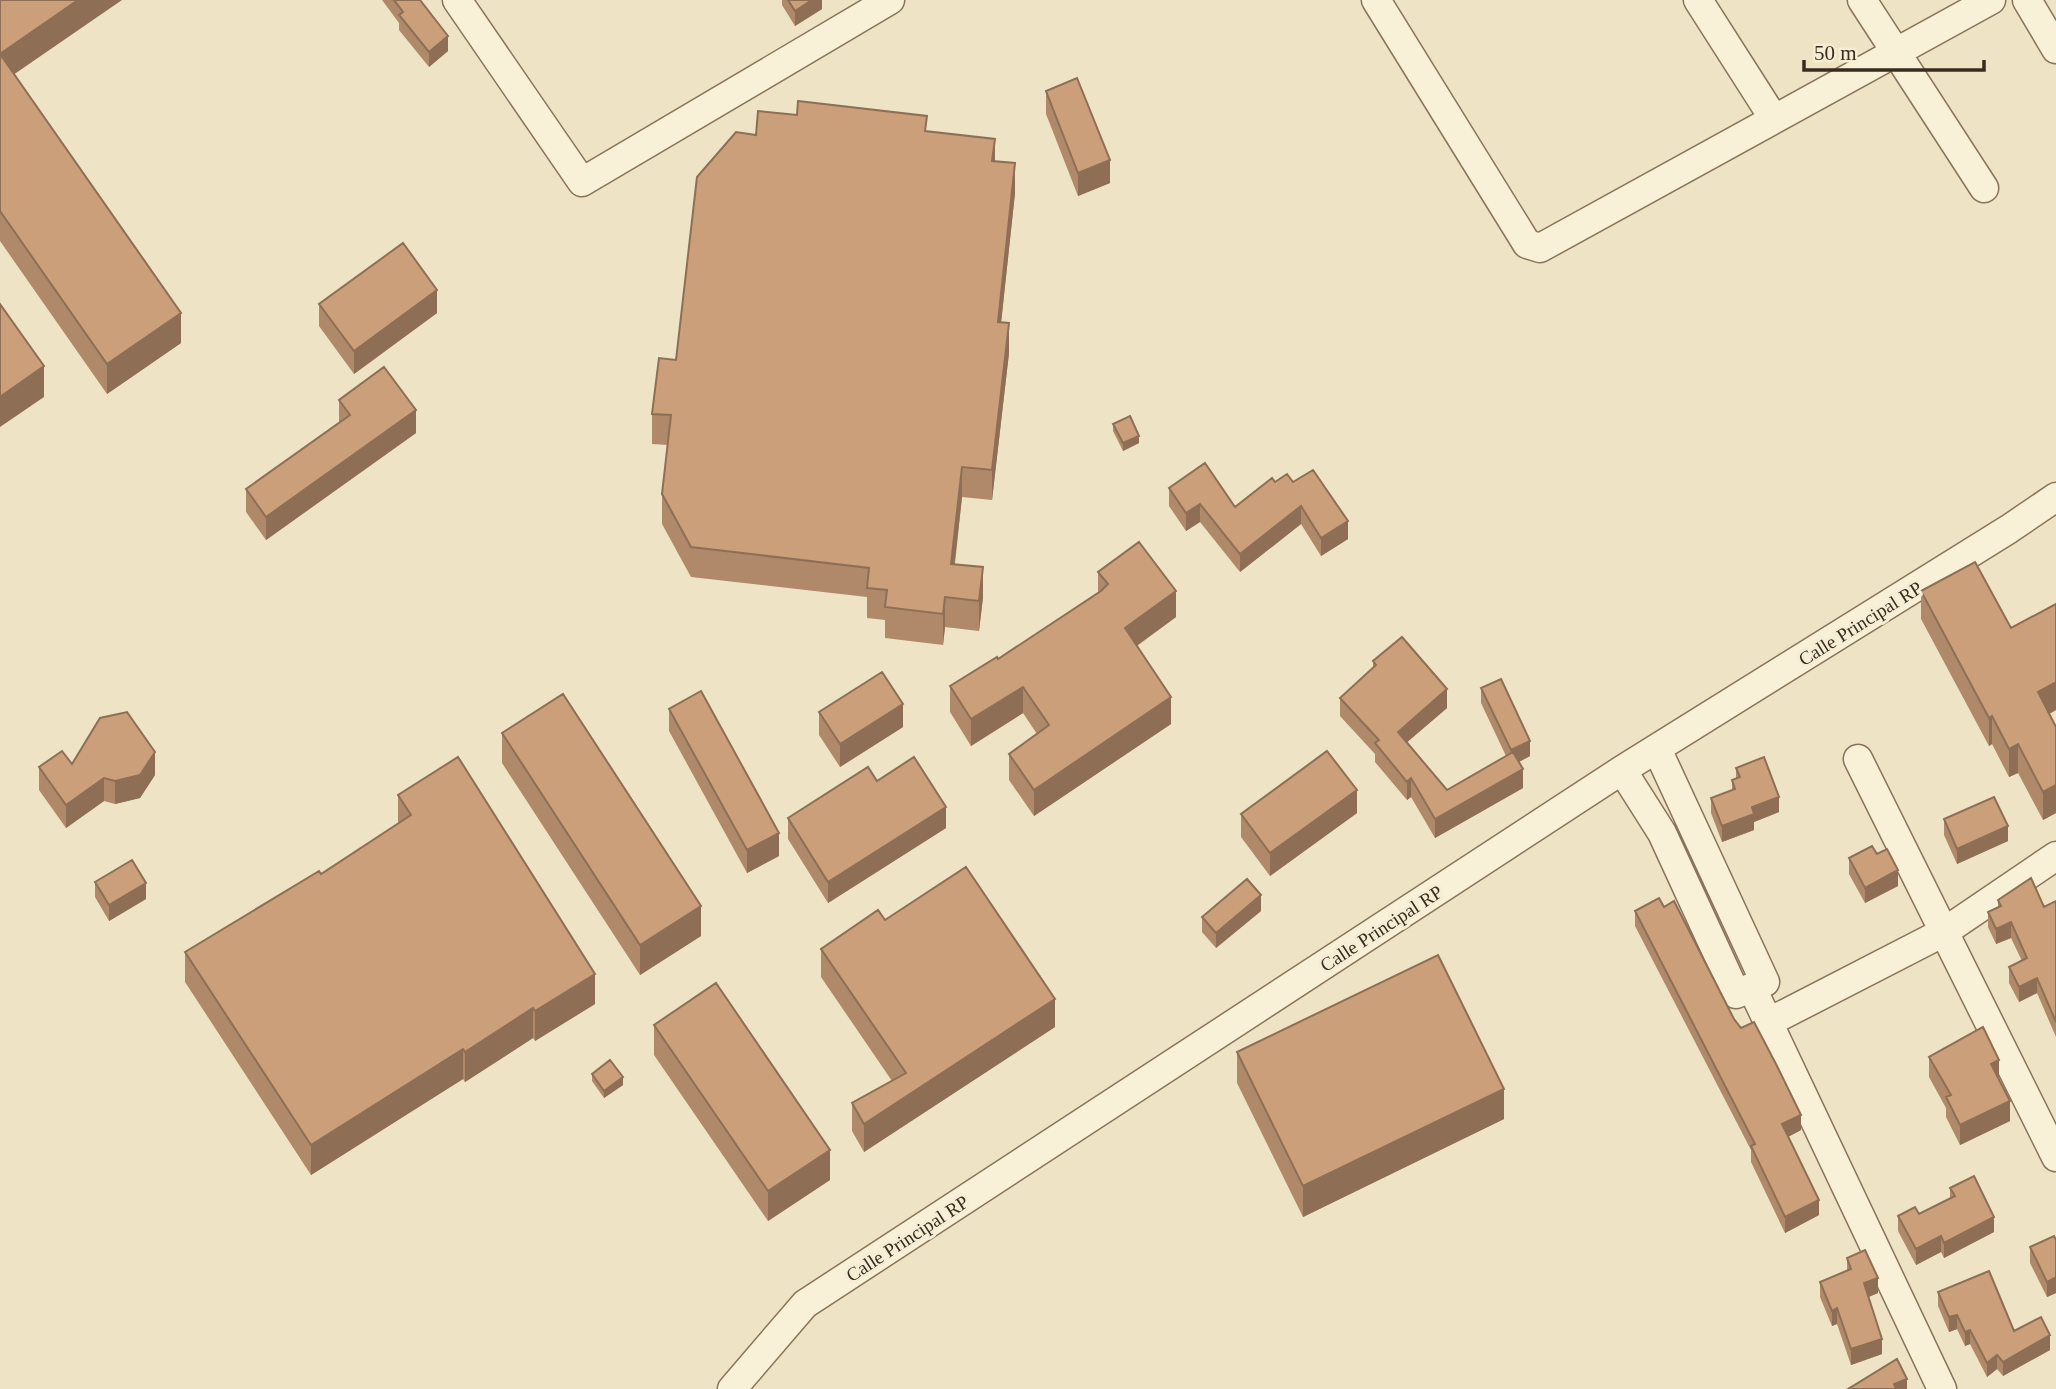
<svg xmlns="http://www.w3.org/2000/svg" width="2056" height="1389" font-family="Georgia,serif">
  <rect width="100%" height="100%" fill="#eee3c4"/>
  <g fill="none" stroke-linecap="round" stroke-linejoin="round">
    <g stroke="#88745b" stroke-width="31">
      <path id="street" d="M457,0L582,182L890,0
        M1376,0L1527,244L1540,248L1991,0
        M1698,0L1774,119
        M1862,0L1984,188
        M2027,0L2056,49
        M1858,759L2056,1157
        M1622,770L1662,833L1736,994L1765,982L1657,749
        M1752,988L1942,1389
        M1769,1022L1944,932L2056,856
        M732,1389L805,1304L1622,770L2009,529L2056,497"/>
    </g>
    <use href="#street" stroke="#f8f0d7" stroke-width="28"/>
  </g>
  <path fill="#af8969" d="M0,0L14,74L181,343L107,394L0,241Z
    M382,0H420L448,51L429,67L399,30V23Z
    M782,0H822V9L795,26L782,5Z
    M1046,91L1110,183L1078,196L1046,114Z
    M927,131L995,161L1015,193L1001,322L1009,353L992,500L962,497L955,564L983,597L979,631L945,627L943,645L885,638V620L867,618V597L691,577L662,524V494L668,445L652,444V414L676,360L756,135Z
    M319,304L437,313L354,374L319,326Z
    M339,400L416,433L266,540L246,512V489L339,422Z
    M1113,424L1139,443L1123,451L1113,431Z
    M1275,482H1293L1348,539L1321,556L1301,524L1240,572L1200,522L1186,531L1169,506V488L1235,507Z
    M1098,572L1176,617L1137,646L1171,724L1034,816L1009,780V754L1037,734L1023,713L971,746L950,712V686L998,659L1098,592Z
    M1921,591L2011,628L2056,604V710L2049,714L2056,727V813L2043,820L2018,773L2009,777L1992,744L1989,746L1921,619Z
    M1373,661L1447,708L1407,742L1447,790L1506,756L1481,703V688L1530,756L1519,762L1523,788L1435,838L1411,797L1407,800L1375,762V754L1340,716V698L1373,668Z
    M669,709L779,856L747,873L669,731Z
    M819,712L903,727L840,767L819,735Z
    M502,733L701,936L640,975L502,763Z
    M72,764L155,775L140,798L115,804L104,801L66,828L39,790V767Z
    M1736,768L1779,812L1754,822V830L1722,842L1711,813V798L1732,790V780L1736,779Z
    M398,795L595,1004L535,1041L533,1038L465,1082L463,1079L311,1175L185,982V952L321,874L398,824Z
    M1357,813L1270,876L1241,837V814Z
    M788,818L946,828L828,903L788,839Z
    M1944,819L2008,841L1957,864L1944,835Z
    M1877,854L1898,886L1865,903L1849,874V858Z
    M95,882L146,899L109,921L95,897Z
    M1998,900L2044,907L2056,901V1037L2037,993L2019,1002L2009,983V967L2022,961L2011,938L1996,944L1988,927V912L1998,907Z
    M1664,907L1734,1019L1741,1028L1801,1130L1788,1137L1819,1215L1785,1233L1751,1162V1150L1635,926V911Z
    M1261,911L1216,948L1202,932V917Z
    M885,920L1055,1027L864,1152L852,1131V1103L892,1081L821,977V949Z
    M654,1025L830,1180L768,1221L654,1055Z
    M1237,1052L1504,1119L1303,1217L1237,1083Z
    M1929,1057L1999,1080L2010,1121L1960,1145L1946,1117V1108L1929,1077Z
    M592,1074L623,1085L604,1098L592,1081Z
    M1950,1188L1994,1232L1944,1258L1941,1252L1916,1265L1898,1231V1216L1919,1214L1950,1198Z
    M2056,1240V1293L2047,1297L2030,1263V1247Z
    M1847,1258L1878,1293L1868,1297L1882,1354L1851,1365L1837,1324L1832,1326L1820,1297V1282L1847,1270Z
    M1938,1292L2014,1331L2050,1350L2003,1376L1997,1369L1987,1377L1970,1344L1965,1346L1957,1329L1949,1332L1938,1306Z"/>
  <path fill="#8e6f55" d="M78,0H122L0,84V54Z
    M812,0H822V9L795,26V11Z
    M448,36V51L429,67V52Z
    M995,139V169L992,161Z
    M1110,160V183L1078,196V173Z
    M1015,163V193L998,352V322Z
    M437,290V313L354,374V351Z
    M181,313V343L107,394V364Z
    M1009,323V353L992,500V470Z
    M44,366V397L0,427V397Z
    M416,410V433L266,540V517Z
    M1139,436V443L1123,451V443Z
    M962,467V497L951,594V564Z
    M1200,504V522L1186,531V513Z
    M1301,506V524L1240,572V554Z
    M1348,521V539L1321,556V538Z
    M983,567V597L979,631V601Z
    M1176,591V617L1125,654V628Z
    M945,597V627L943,645V614Z
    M2056,682V710L2038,720V692Z
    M1023,687V713L971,746V719Z
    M1447,689V708L1398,750V732Z
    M1171,697V724L1034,816V790Z
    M903,704V727L840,767V744Z
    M1992,716V744L1989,746V718Z
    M1530,741V756L1511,766V750Z
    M2018,744V773L2009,777V749Z
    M155,752V775L140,798L115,804V781Z
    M1523,769V788L1435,838V819Z
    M104,778V801L66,828V805Z
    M1411,778V797L1407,800V782Z
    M2056,785V813L2043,820V792Z
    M1357,790V813L1270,876V853Z
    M1779,797V812L1754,822V830L1722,842V826L1752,807Z
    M946,807V828L828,903V882Z
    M2008,826V841L1957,864V849Z
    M779,833V856L747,873V850Z
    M1898,870V886L1865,903V888Z
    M146,883V899L109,921V905Z
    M1261,895V911L1216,948V933Z
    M701,906V936L640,975V945Z
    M2011,922V938L1996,944V929Z
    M595,974V1004L535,1041V1011Z
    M2037,978V993L2019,1002V987Z
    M1055,999V1027L864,1152V1124Z
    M533,1008V1038L465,1082V1052Z
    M463,1049V1079L311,1175V1145Z
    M1999,1060V1080L1991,1064Z
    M623,1077V1085L604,1098V1091Z
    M1504,1089V1119L1303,1217V1186Z
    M2010,1101V1121L1960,1145V1125Z
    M1801,1115V1130L1782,1140V1124Z
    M830,1150V1180L768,1221V1191Z
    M1819,1200V1215L1785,1233V1217Z
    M1994,1217V1232L1944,1258V1243Z
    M1941,1236V1252L1916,1265V1249Z
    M2056,1277V1293L2047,1297V1282Z
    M1878,1278V1293L1864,1299V1283Z
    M1837,1308V1324L1832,1326V1311Z
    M1957,1315V1329L1949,1332V1317Z
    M1970,1330V1344L1965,1346V1332Z
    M2050,1335V1350L2003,1376V1362Z
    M1882,1339V1354L1851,1365V1349Z
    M1997,1355V1369L1987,1377V1363Z
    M1907,1379V1389H1894V1384Z"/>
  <path fill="#cb9f7a" stroke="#8e6f55" stroke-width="2" d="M0,0H78L0,54Z
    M394,0H420L448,36L429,52L399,15L403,12Z
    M788,0H812L795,11Z
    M0,54L181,313L107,364L0,211Z
    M1077,78L1110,160L1078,173L1046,91Z
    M798,101L927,116L925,131L995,139L992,161L1015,163L998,322L1009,323L992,470L962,467L951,564L983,567L979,601L945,597L943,614L885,607L887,590L867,588L869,568L691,547L662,494L671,415L652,414L659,358L676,360L697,177L736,132L756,135L758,111L797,115Z
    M403,243L437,290L354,351L319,304Z
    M0,304L44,366L0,397Z
    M384,367L416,410L266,517L246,489L350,415L339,400Z
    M1130,416L1139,436L1123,443L1113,424Z
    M1205,463L1235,507L1272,478L1275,482L1287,474L1293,482L1313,470L1348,521L1321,538L1301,506L1240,554L1200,504L1186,513L1169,488Z
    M1139,542L1176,591L1125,628L1171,697L1034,790L1009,754L1049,725L1023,687L971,719L950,686L997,657L998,659L1101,591L1108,584L1098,572Z
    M1975,562L2011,628L2056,604V682L2038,692L2056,727V785L2043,792L2018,744L2009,749L1992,716L1989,718L1921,591Z
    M1402,637L1447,689L1398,732L1447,790L1513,752L1523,769L1435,819L1411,778L1407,782L1375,743L1379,740L1340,698L1376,665L1373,661Z
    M882,672L903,704L840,744L819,712Z
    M1501,679L1530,741L1511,750L1481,688Z
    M701,691L779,833L747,850L669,709Z
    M563,694L701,906L640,945L502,733Z
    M127,712L155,752L140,775L115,781L104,778L66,805L39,767L62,751L72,764L100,718Z
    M1327,751L1357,790L1270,853L1241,814Z
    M458,757L595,974L535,1011L533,1008L465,1052L463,1049L311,1145L185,952L319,871L321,874L411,815L398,795Z
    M914,757L946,807L828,882L788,818L868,767L877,781Z
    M1764,757L1779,797L1752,807L1754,814L1722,826L1711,798L1735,789L1732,780L1740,777L1736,768Z
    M1994,797L2008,826L1957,849L1944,819Z
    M1872,846L1877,854L1887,849L1898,870L1865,888L1849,858Z
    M132,860L146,883L109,905L95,882Z
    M966,867L1055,999L864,1124L852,1103L906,1073L821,949L878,910L885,920Z
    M2031,878L2044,907L2056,901V1022L2037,978L2019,987L2009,967L2027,958L2011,922L1996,929L1988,912L2001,906L1998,900Z
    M1247,879L1261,895L1216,933L1202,917Z
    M1659,898L1664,907L1674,901L1734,1019L1741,1028L1754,1022L1776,1064L1801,1115L1782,1124L1819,1200L1785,1217L1751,1146L1755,1144L1635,911Z
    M1438,955L1504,1089L1303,1186L1237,1052Z
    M716,983L830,1150L768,1191L654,1025Z
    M1983,1027L1999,1060L1991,1064L2010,1101L1960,1125L1946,1097L1951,1095L1929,1057Z
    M610,1060L623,1077L604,1091L592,1074Z
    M1974,1176L1994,1217L1944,1243L1941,1236L1916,1249L1898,1216L1915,1207L1919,1214L1955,1196L1950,1188Z
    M2054,1236L2056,1240V1277L2047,1282L2030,1247Z
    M1865,1250L1878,1278L1864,1283L1882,1339L1851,1349L1837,1308L1832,1311L1820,1282L1851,1269L1847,1258Z
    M1989,1271L2014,1331L2041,1317L2050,1335L2003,1362L1997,1355L1987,1363L1970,1330L1965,1332L1957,1315L1949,1317L1938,1292Z
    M1897,1359L1907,1379L1894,1384L1896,1389H1848Z"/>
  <g text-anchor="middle" stroke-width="6" stroke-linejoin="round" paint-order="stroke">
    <g font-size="19" fill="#382c1e" stroke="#f5edd4">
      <text transform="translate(1860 623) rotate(-32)" y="7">Calle Principal RP</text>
      <text transform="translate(1381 928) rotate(-33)" y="7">Calle Principal RP</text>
      <text transform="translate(907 1238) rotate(-33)" y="7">Calle Principal RP</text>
    </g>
  </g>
  <path d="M1804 60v10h180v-10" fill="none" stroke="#382c1e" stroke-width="3.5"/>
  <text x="1814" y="60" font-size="21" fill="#382c1e" stroke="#f5edd4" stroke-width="5" paint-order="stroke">50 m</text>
</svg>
